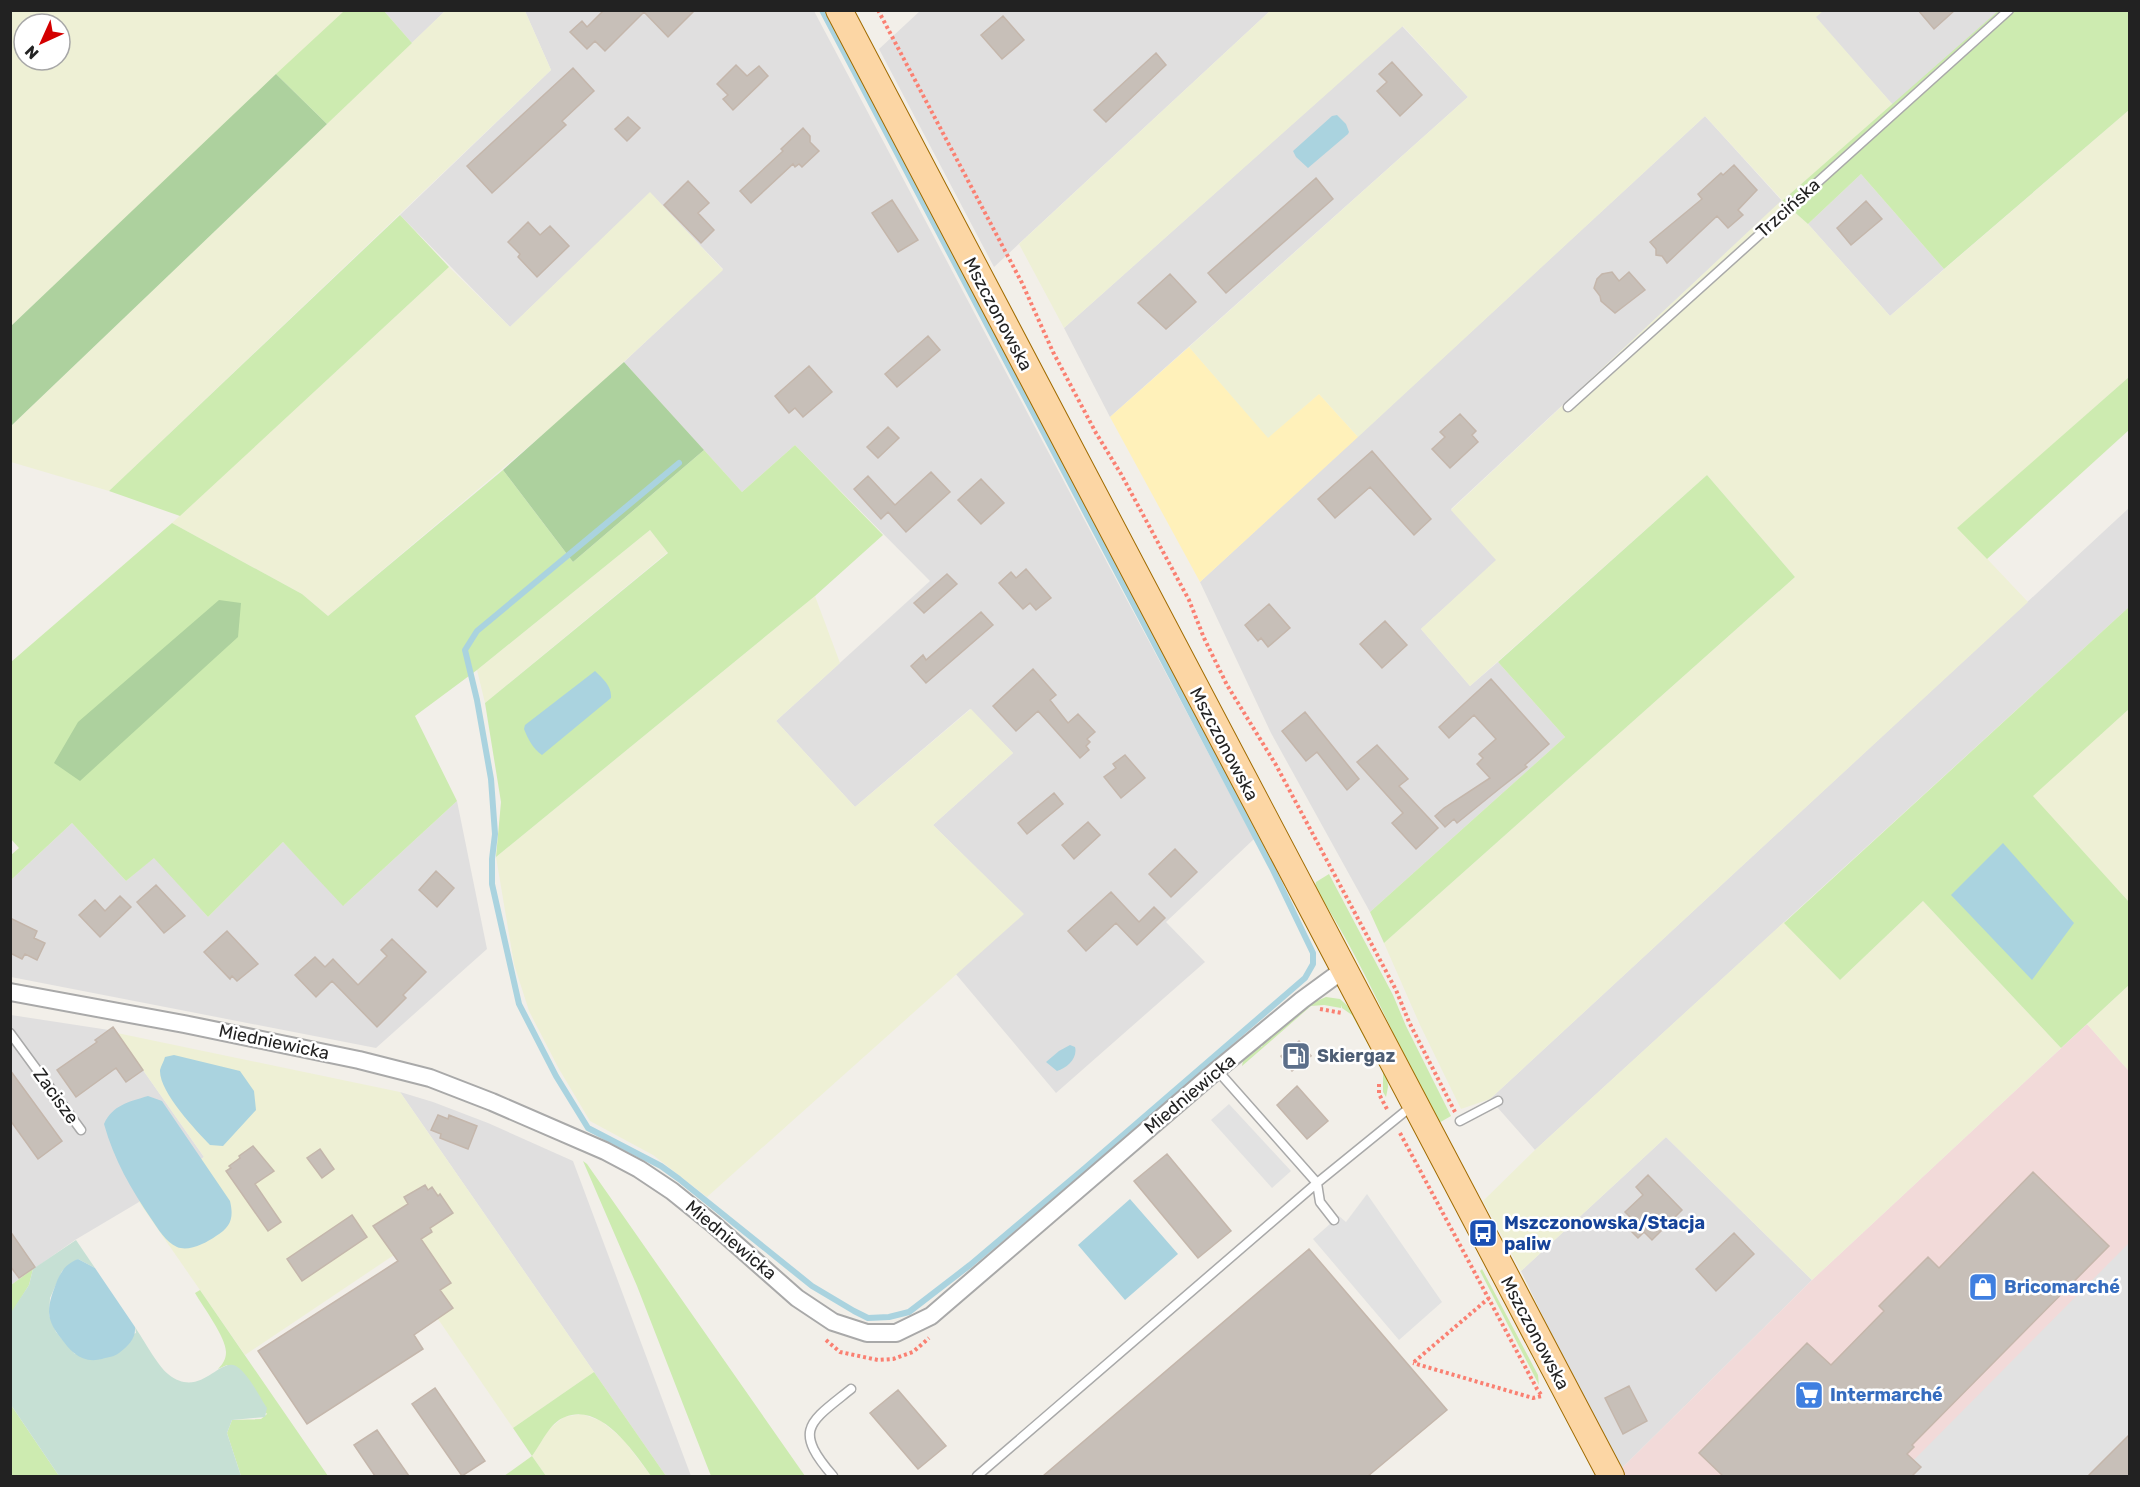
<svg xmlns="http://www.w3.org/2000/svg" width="2140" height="1487" font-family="Rubik,sans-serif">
  <rect width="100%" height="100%" fill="#f2efe9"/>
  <path fill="#e0dfdf" d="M1823,10L1999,11L1893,105L1815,17Z
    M384,11H445L412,43Z
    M525,11H814L1254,839L1166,922L1205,962L1056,1093L955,973L1023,914L933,825L1013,753L970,709L855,807L776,721L930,581L795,445L742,492L624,362L723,269L650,193L510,327L400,215L551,70Z
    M920,11H1270L994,267L879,49Z
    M1402,26L1468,97L1110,417L1064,328Z
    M1705,116L1782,201L1451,509L1497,560L1421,629L1470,686L1498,662L1565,737L1370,912L1271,733L1200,582Z
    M1861,174L1944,269L1890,316L1808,224Z
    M2129,508V607L1535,1150L1490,1099Z
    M457,801L487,949L376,1048L11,977V880L72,823L126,881L154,857L208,917L283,842L344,905Z
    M11,1015L109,1030L117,1033L204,1157L139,1202L75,1240L11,1285Z
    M400,1092L433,1102L488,1123L573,1161L691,1476H666Z
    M1666,1137L1812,1280L1618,1472L1521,1271Z"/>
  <path fill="#f2dad9" d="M2087,1024L2129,1071V1476H1621L1618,1472L1812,1280Z"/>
  <path fill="#eef0d5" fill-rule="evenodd" d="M11,11H344L11,326ZM24,24H60V60H24Z
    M445,11H525L551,70L109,491L11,462V426Z
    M1270,11H1823L1816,17L1893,105L1782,201L1808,224L1890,316L2129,110V377L1958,528L2028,602L1490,1099L1461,1109L1420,1025L1384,943L1795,577L1707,475L1470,686L1421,629L1496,560L1451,510L1782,200L1705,116L1358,437L1319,394L1268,439L1189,347L1468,97L1403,26L1064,328L1019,244Z
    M650,192L723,270L573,409L328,616L302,594L172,523L449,267L510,327Z
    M650,530L668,552L485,703L477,670Z
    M815,596L840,663L776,721L855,807L971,709L1013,753L933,825L1024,914L707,1197L653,1155L590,1121L559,1069L529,1011L514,964L496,857Z
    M2129,709V902L2032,796Z
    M1923,901L2061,1048L1812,1280L1666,1137L1521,1271L1483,1201L1535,1150L1784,922L1840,980Z
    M2129,985V1071L2087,1024Z
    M117,1033L400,1092L594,1372L513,1428L394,1255L245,1355L139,1202L204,1157Z
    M582,1414L601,1421L623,1439L651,1476H546L532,1456L549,1429L564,1417Z"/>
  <path fill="#cdebb0" d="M344,11H384L412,43L327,124L276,74Z
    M1998,11H2129V110L1944,269L1861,174L1808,224L1782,201Z
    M400,215L449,267L180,516L109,491Z
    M2129,377V430L1987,559L1957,528Z
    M795,445L883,535L815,596L496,857L501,802L485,703L668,553L650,530L477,670L415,716L457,801L343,906L283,842L208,917L154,858L126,881L72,823L11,880V855L19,848L10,838L11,662L172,523L302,594L328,616L503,470L573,562L704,450L742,492Z
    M1707,475L1795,577L1384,943L1370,912L1565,737L1498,662Z
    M2129,607V709L2033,796L2129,902V985L2061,1048L1923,901L1840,980L1784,923Z
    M1329,874L1393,995L1406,1026L1451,1116L1437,1124C1397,1045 1364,962 1315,888L1316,882Z
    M1326,997L1340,999L1351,1009L1387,1074L1388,1087L1386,1097L1383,1092V1072L1352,1015L1342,1008L1341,1005V1008L1324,1005L1311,1006L1242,1066L1243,1061L1260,1047H1262L1263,1044L1310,1004Z
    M583,1161L587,1164L805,1476H711L637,1286Z
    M33,1269L29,1285L11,1314V1285Z
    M1482,1269L1538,1375L1539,1385L1480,1271Z
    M200,1290L328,1476H241L227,1433L232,1420L261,1419L267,1414L227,1365L218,1369C223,1364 226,1359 226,1352C226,1337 203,1307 195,1293Z
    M594,1372L666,1476H651C634,1452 601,1402 565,1417C549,1423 542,1443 532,1456L546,1476H504L532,1456L513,1428Z
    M11,1405L59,1476H11Z"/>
  <path fill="#add19e" d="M276,74L327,124L11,426V326Z
    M624,362L704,450L573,562L503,470Z
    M219,600L241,603L238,637L80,781L54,763L78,722Z"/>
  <path fill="#c6e0d4" d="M76,1240L95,1268L78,1259L62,1271L50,1298L49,1315L56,1332L75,1354L136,1333L135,1327C143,1339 158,1366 168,1374C200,1400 219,1357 236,1366C247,1372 260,1397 267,1408L265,1417L232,1420L227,1433L241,1476H59L11,1405L10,1314L29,1285L33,1269Z"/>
  <path fill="#fff1ba" d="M1189,347L1268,438L1319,394L1358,437L1200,582L1110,417Z"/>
  <path fill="#e2e2e2" d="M1229,1104L1291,1171L1272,1188L1211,1120Z
    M1367,1194L1442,1302L1399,1340L1313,1239L1339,1216L1346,1222Z
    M2129,1243V1436L2089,1476H1898Z"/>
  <path fill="#aad3df" d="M1337,115L1346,124L1349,132L1348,134L1308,168L1296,157L1293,151L1332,116Z
    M595,671C603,679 612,686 611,698L542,755C533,749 528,739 524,729L525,725Z
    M2003,843L2074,923L2032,980L1951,895Z
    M1070,1045L1075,1047C1078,1058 1067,1068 1057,1071L1046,1062L1059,1051Z
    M174,1055L240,1071L254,1091L256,1110L223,1146L210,1145C196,1130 159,1092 160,1070C161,1066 164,1061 165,1057Z
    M148,1096L162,1101L230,1201C234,1218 231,1227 216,1236C206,1243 189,1252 177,1247C166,1242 158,1229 152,1220C131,1189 114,1160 104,1124C113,1105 128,1102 148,1096Z
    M1130,1199L1178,1254L1125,1300L1078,1245Z
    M78,1259L95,1268L135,1327C136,1339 128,1346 119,1353C114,1357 108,1357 102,1359C82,1364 71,1352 60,1337C55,1331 49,1321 49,1312C49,1301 53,1292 57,1281C62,1270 66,1264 78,1259Z"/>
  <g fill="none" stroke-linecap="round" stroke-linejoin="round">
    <path stroke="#aad3df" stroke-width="6" d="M679,463L477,631L465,650L477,700L491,779L495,834L492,859V884L519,1004L556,1076L588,1128L661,1166L679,1179L812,1286L854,1311L868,1318L889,1317L909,1312L970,1265L1085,1168L1305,978L1313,964V953L1272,868L822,10"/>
  </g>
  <path fill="#c7bfb8" stroke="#c4b6ab" stroke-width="1.5" d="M604,10H695L668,37L644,12L605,51L595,41L587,49L570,32L582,21L587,27Z
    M1918,10H1955L1934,29Z
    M1003,16L1024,40L1002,59L981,35Z
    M1156,53L1166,65L1106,122L1094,110Z
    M1392,62L1422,95L1400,116L1377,91L1387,82L1379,74Z
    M736,65L747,76L759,66L768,76L733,110L723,99L728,95L717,84Z
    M573,68L594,91L562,121L566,125L492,193L467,166Z
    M628,117L640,128L627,141L615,129Z
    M803,128L810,136V142L819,151L802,167L799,164L795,167L793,164L751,203L740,191L783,151L781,149Z
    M1734,165L1757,190L1738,210L1743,215L1728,228L1717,216L1667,263L1662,256L1656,255V249L1650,242L1702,199L1698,194L1721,173L1723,175Z
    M1316,178L1333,199L1226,293L1208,273Z
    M688,181L709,203L698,213L714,230L701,243L664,205Z
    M892,200L918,240L898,252L872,213Z
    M1866,201L1882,219L1851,245L1837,228Z
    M528,222L540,235L550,226L569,246L537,277L518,257L520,254L508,242Z
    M1612,272L1619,281L1629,272L1645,290L1615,313L1601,301L1600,296L1594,288L1597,279L1602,274Z
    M1170,274L1196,302L1166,329L1138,303Z
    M928,336L940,350L897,387L885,374Z
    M809,366L832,392L803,417L795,408L789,413L775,396Z
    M1460,414L1476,431L1472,435L1478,442L1450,468L1432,449L1445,437L1440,432Z
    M888,427L899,438L878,458L867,447Z
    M1372,451L1431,519L1414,535L1370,487L1335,518L1318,499Z
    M931,472L950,492L906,532L888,512L881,519L854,489L868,476L895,505Z
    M981,479L1004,503L981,524L958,500Z
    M1026,569L1051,598L1036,610L1030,603L1023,609L999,583L1011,572L1016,578Z
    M947,574L957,584L924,613L914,603Z
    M1269,604L1290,628L1268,647L1261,638L1258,641L1245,625Z
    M981,612L993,625L926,683L911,666L923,655L926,660Z
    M1385,621L1407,645L1382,668L1360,644Z
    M1033,669L1056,695L1050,700L1068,723L1078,714L1095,732L1087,739L1090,742L1086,746L1089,750L1080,758L1038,711L1016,731L993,706Z
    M1491,679L1549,744L1525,765L1527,767L1499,789L1457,823L1454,819L1445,827L1435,816L1444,808L1490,778L1477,764L1483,758L1479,754L1496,739L1474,715L1449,738L1439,727Z
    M1305,712L1359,779L1347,790L1317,752L1306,761L1282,731Z
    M1377,745L1408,779L1399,786L1438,828L1416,849L1392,823L1403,813L1357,762Z
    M1125,755L1145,778L1121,798L1104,777L1116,768L1113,764Z
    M1054,793L1063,804L1027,834L1018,823Z
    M1088,822L1100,835L1074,859L1062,845Z
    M1175,849L1197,872L1171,897L1149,874Z
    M436,871L454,888L437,907L419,890Z
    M156,885L185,916L164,933L137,902Z
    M1111,892L1139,922L1154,907L1165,918L1137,945L1116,923L1086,951L1068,931Z
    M120,896L131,907L100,937L79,915L95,900L105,911Z
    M10,918L37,931L34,938L45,943L37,960L25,954L22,959L10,953Z
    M227,931L258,964L237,981L232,976L230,979L204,952Z
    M392,939L426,972L403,995L406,998L377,1027L332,981L316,997L295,975L315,957L325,967L333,959L358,985L387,956L381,950Z
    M113,1027L143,1070L126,1082L116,1068L76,1097L57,1070L97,1042L95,1040Z
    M1299,1041L1311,1056L1292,1071L1281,1056Z
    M10,1070L62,1141L38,1159L10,1120Z
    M1297,1086L1328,1121L1307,1139L1277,1105Z
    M438,1115L448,1119L449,1115L477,1126L468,1149L440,1138L441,1134L431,1130Z
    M253,1146L274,1171L255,1184L281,1222L268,1231L226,1171L231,1168L229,1166L240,1158L239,1156Z
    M320,1149L334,1169L322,1178L307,1158Z
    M1167,1154L1231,1231L1198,1258L1134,1181Z
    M2033,1172L2109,1246L1912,1445L1914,1447L1907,1454L1921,1467L1912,1476H1723L1699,1453L1807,1343L1831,1365L1884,1311L1879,1306L1928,1257L1939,1268Z
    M1648,1175L1682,1210L1652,1240L1644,1232L1638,1238L1626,1226L1633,1220L1625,1212L1643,1195L1636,1187Z
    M425,1185L428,1190L432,1187L438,1196L440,1194L453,1213L430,1228L432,1232L421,1239L451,1283L440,1290L453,1308L414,1335L423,1349L307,1424L258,1351L398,1261L373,1226L408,1204L404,1197Z
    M352,1215L367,1237L302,1281L287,1259Z
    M10,1231L35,1267L19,1278L10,1266Z
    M1734,1233L1754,1254L1716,1291L1696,1269Z
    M1309,1249L1447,1410L1368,1476H1043Z
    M1629,1386L1647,1421L1623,1434L1605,1398Z
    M435,1388L485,1461L462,1476L412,1404Z
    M898,1390L946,1446L918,1469L870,1413Z
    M377,1430L409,1476H375L354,1445Z
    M2130,1434V1476H2088Z"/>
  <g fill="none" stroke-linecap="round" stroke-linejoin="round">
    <g stroke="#a9a9a9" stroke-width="11">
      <path id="service" d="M1568,407L2009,10
        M10,1033L81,1130
        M1217,1070L1317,1183L1320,1202L1334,1220
        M1460,1121L1498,1101
        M833,1476C792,1429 810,1422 851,1389
        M977,1476L1317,1183L1413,1105"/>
    </g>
    <g stroke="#a9a9a9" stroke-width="20">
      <path id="minor" d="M10,992L184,1024L359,1060L430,1078L492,1102L605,1151L639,1169L672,1191L713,1224L797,1298L833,1322L867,1333H896L931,1316L1217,1070L1302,1000L1343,970"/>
    </g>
    <g stroke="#a06b00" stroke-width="28">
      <path id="primary" d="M839,10L1611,1476"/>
    </g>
    <path stroke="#fa8072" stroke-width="4" stroke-dasharray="3 3" stroke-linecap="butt" d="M878,10L1022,283L1053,352L1096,433L1121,474L1189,600L1204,638L1227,685L1276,765L1396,990L1409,1022L1455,1112
      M1320,1009L1342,1013
      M1379,1084V1094L1388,1111
      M1400,1133L1537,1389L1542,1396L1533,1398L1413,1363
      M826,1340L840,1352L878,1360L893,1359L913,1352L929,1338
      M1414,1362L1489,1298"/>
    <use href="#service" stroke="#fff" stroke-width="8"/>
    <use href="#minor" stroke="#fff" stroke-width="16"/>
    <use href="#primary" stroke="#fcd6a4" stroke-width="26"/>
  </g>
  <defs>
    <g id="fuel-square" transform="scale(1.5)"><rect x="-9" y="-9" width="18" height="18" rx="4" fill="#5c6f8a" stroke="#fff"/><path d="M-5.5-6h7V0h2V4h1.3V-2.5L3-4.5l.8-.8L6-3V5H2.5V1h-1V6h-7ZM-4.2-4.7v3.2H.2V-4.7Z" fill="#fff"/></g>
    <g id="bus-square" transform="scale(1.5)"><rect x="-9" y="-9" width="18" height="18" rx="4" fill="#1a4fb4" stroke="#fff"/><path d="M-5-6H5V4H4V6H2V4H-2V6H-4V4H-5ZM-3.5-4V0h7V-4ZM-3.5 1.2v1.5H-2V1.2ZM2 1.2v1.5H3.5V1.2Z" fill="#fff"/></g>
    <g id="shop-square" transform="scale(1.5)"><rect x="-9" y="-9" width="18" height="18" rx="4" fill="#3f7fe0" stroke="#fff"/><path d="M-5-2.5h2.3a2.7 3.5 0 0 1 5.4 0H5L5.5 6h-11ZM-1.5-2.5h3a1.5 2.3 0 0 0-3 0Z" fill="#fff"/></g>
    <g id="supermarket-square" transform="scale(1.5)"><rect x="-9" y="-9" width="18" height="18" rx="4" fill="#3f7fe0" stroke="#fff"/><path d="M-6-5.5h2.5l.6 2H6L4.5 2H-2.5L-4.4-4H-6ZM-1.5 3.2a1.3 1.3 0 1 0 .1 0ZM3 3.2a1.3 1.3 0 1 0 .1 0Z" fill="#fff"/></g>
  </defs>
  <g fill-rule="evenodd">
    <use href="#fuel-square" x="1296" y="1056"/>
    <use href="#bus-square" x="1483" y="1233"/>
    <use href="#shop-square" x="1983" y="1287"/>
    <use href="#supermarket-square" x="1809" y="1395"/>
  </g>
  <g text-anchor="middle" stroke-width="5" stroke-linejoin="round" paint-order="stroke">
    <g font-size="18" fill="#222" stroke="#fff">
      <text transform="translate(1788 208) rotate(-42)" y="6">Trzcińska</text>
      <text transform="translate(998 314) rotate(62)" y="6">Mszczonowska</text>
      <text transform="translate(1224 744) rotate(62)" y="6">Mszczonowska</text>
      <text transform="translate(274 1042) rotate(12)" y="6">Miedniewicka</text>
      <text transform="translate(1190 1094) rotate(-40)" y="6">Miedniewicka</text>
      <text transform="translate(56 1096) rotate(54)" y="6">Zacisze</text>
      <text transform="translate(731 1240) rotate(40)" y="6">Miedniewicka</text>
      <text transform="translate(1535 1333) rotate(62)" y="6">Mszczonowska</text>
    </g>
    <g font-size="18" font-weight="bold" fill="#4e5e75" stroke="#fff" text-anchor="start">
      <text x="1317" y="1062">Skiergaz</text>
    </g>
    <g font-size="18" font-weight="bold" fill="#164399" stroke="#fff" text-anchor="start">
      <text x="1504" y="1229">Mszczonowska/Stacja<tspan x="1504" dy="21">paliw</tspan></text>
    </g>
    <g font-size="18" font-weight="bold" fill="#366cbe" stroke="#fff" text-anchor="start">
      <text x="2004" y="1293">Bricomarché</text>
      <text x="1830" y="1401">Intermarché</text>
    </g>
  </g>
  <rect width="2140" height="1487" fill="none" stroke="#222222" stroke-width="24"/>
  <g transform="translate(42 42) rotate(225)"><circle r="28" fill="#ffffff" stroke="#a7a7a7" stroke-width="1.5"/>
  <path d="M0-4.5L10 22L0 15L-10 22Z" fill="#d40000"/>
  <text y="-9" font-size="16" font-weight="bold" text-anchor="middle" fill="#222222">N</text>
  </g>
</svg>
